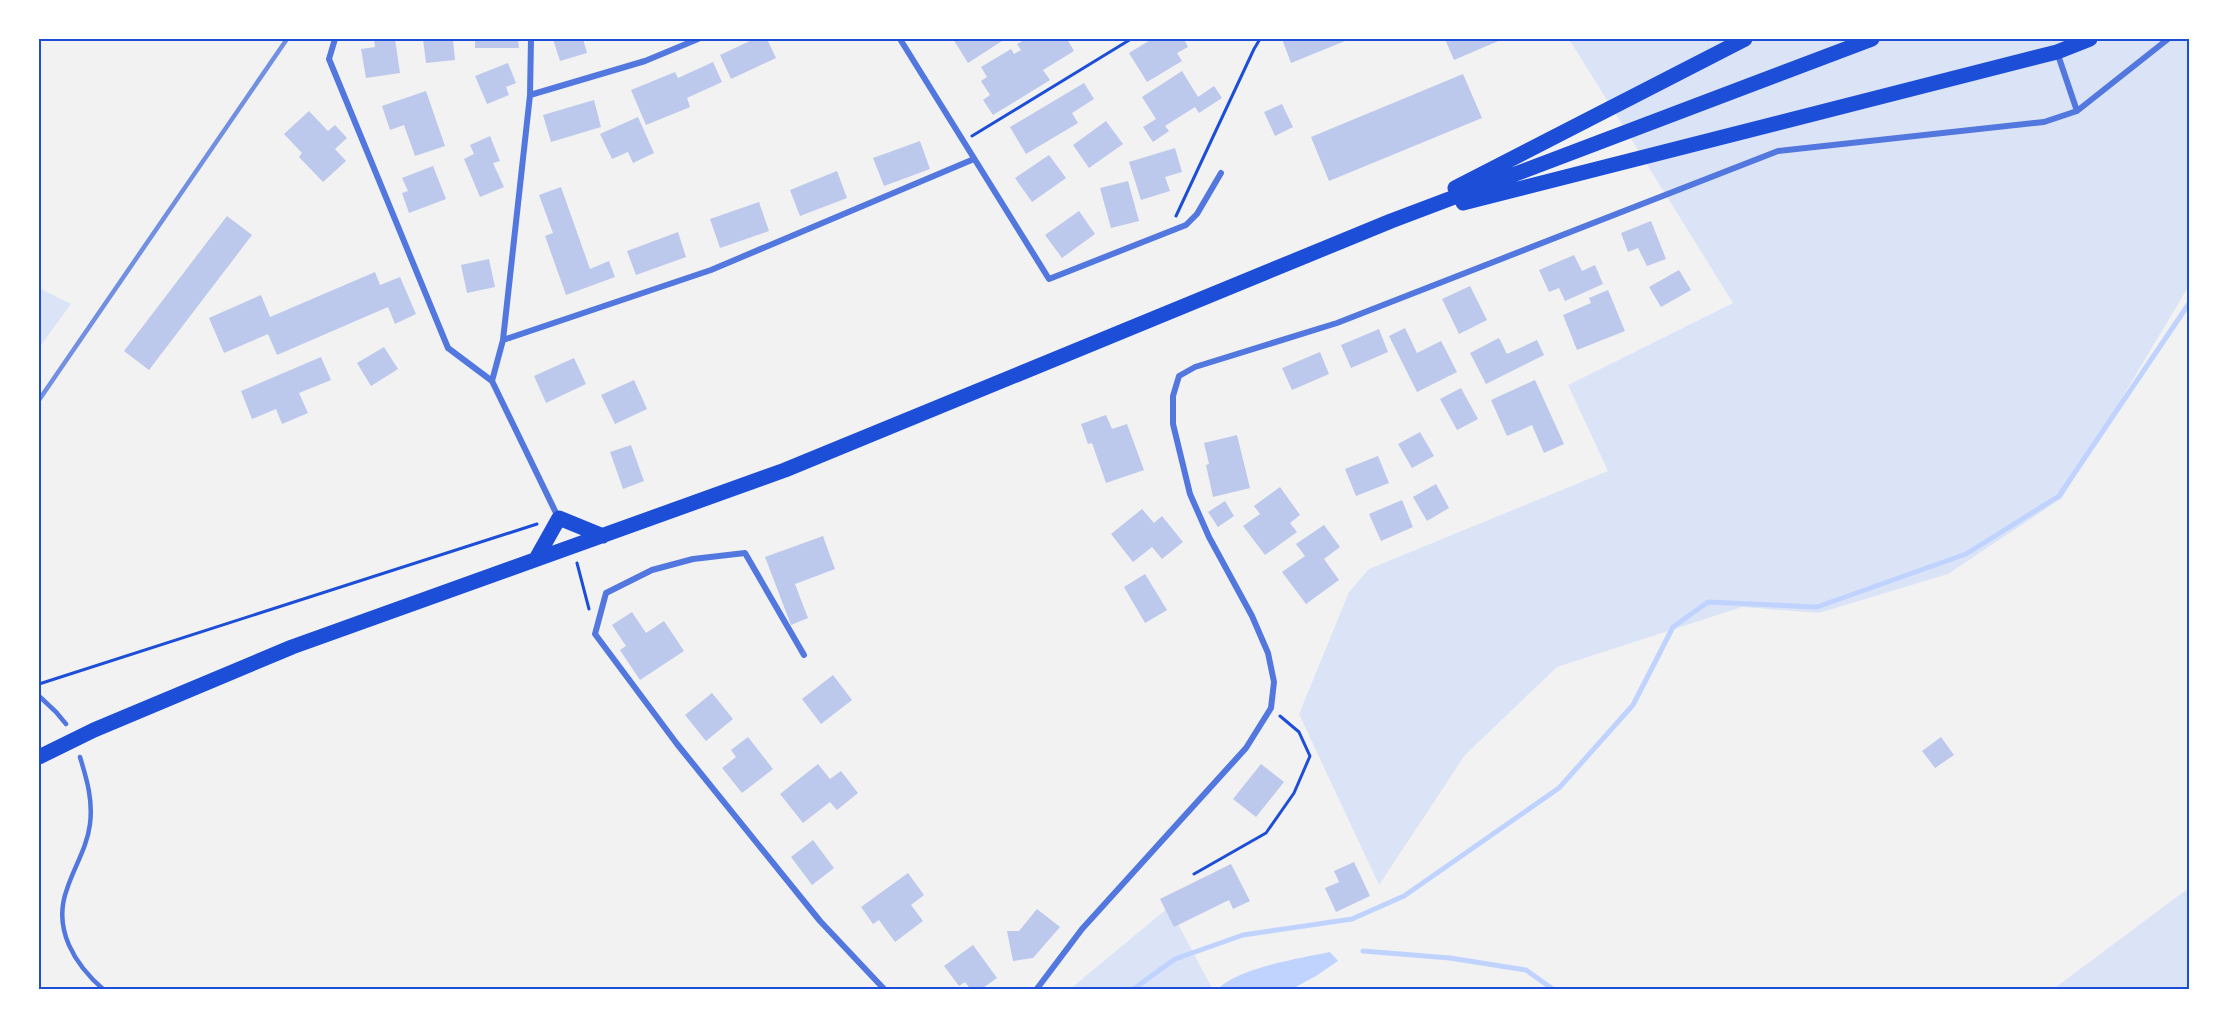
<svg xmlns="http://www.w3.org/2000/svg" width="2229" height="1029" font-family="'PT Serif',serif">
  <rect width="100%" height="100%" fill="#f2f2f2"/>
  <path fill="#dbe4f7" d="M1569,39H2190V284L2062,498L1948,574L1819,613L1742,607L1557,667L1465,755L1379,885L1299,714L1349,592L1369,569L1608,471L1568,385L1733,303Z
    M39,288L71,304L39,348Z
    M2190,887V990H2052Z
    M1169,907L1213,990H1069Z"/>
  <path fill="#bfd3fe" d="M1330,952L1338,961L1316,976L1290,990H1217C1237,968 1301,958 1330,952Z"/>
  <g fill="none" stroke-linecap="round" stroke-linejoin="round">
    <path stroke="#bfd3fe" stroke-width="5" d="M1363,951L1450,958L1526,970L1554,990
      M1132,990L1175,959L1243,935L1352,919L1404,896L1559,788L1633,705L1673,627L1708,602L1817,607L1966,554L2059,496L2190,302"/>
  </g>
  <path fill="#bdc9ec" d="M374,39H395L400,73L366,78L361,49L375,47Z
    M423,39H453L455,60L426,63Z
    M475,39H518L519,48H475Z
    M553,39H583L587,53L560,61Z
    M754,39H767L776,58L731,79L720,55Z
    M953,39H1001L1002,41L968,63Z
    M1026,39H1067L1074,51L1043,70L1050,80L993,115L983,100L990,95L981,81L987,77L981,67L1011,49L1014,54L1021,50L1017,44Z
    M1152,39H1184L1188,47L1177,53L1182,61L1147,82L1129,53Z
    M1282,39H1350L1291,63Z
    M1445,39H1503L1454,60Z
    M713,62L722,82L687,98L690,107L646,125L631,90L675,72L678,78Z
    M508,63L516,83L506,87L509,95L487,104L475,76Z
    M1182,71L1198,97L1214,86L1222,98L1199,113L1195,107L1165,126L1169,131L1153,142L1143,127L1156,119L1142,97Z
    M1463,74L1482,118L1329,181L1311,137Z
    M1084,83L1094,99L1072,113L1078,123L1026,154L1010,127Z
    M426,91L445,146L415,156L404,125L390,130L382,106Z
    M594,100L601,127L551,142L543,115Z
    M1282,104L1293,127L1275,136L1264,112Z
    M309,111L328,131L335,125L347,138L335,149L346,161L323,182L299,157L302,153L284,134Z
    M638,117L654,153L633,163L628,152L612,159L600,134Z
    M1106,121L1123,144L1089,168L1073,145Z
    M490,136L500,161L493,163L504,187L480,197L464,159L474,154L470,145Z
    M920,141L930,169L884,186L873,158Z
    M1175,148L1182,172L1165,177L1170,191L1141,200L1129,162Z
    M1049,155L1066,178L1032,202L1015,178Z
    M433,166L446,199L409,213L402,193L408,191L402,178Z
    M837,171L847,198L800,216L790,190Z
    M1128,181L1139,221L1111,228L1100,188Z
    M561,187L590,269L609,261L615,277L566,295L545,236L553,233L539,195Z
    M759,202L769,231L720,248L710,219Z
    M1079,211L1095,234L1062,258L1045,235Z
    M227,216L252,235L149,370L124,351Z
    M1651,221L1666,259L1647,266L1638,248L1628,252L1621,233Z
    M678,232L686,257L636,275L627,251Z
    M1574,255L1582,271L1595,265L1603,284L1565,301L1559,288L1549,292L1539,270Z
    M489,259L495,287L467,293L461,265Z
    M1679,270L1691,290L1661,307L1649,287Z
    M375,272L380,285L400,277L416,314L395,324L388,307L277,355L268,334L224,353L209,318L261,295L270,317Z
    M1470,286L1487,320L1459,334L1442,299Z
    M1608,290L1625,331L1577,350L1563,315L1591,303L1589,298Z
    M1405,328L1417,353L1441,341L1457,372L1417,392L1389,336Z
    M1379,329L1388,352L1351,368L1341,345Z
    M1499,338L1507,354L1537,340L1544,355L1486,384L1470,353Z
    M384,347L398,369L371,386L357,363Z
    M1320,352L1329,374L1292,390L1282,368Z
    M321,357L331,380L299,393L308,413L282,424L276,409L252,419L241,391Z
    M574,358L586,384L546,403L534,376Z
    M634,380L647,409L615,424L601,395Z
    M1535,380L1564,444L1544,453L1532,425L1507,436L1491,400Z
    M1461,388L1478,419L1457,430L1440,399Z
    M1106,415L1112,429L1127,424L1144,470L1106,483L1092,443L1088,444L1081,424Z
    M1420,432L1434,456L1412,468L1398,444Z
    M1237,435L1250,488L1213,497L1206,465L1209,464L1204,443Z
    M631,445L644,481L623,489L610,452Z
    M1378,456L1389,483L1356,496L1345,469Z
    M1436,484L1449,508L1427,521L1413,497Z
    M1280,487L1300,515L1290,523L1297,532L1265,555L1243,526L1260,514L1254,506Z
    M1402,500L1413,527L1381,541L1369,514Z
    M1225,501L1234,516L1218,527L1208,512Z
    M1142,509L1154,523L1162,516L1183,542L1162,559L1152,547L1133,562L1111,534Z
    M1324,525L1340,547L1324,559L1339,580L1306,604L1282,572L1305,556L1296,544Z
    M823,536L835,569L795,584L808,618L791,625L765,557Z
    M1145,574L1167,610L1145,623L1124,587Z
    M632,612L646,633L664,621L684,651L640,680L620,650L626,646L612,625Z
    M833,675L852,700L821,724L802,699Z
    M712,693L733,719L706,741L685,715Z
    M748,737L773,769L742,793L722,768L736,757L731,750Z
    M1941,737L1954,755L1935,768L1922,751Z
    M818,764L830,779L841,771L858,793L837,810L830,802L803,823L780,794Z
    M1261,764L1284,782L1256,817L1233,799Z
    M813,840L834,868L812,885L791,857Z
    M1354,862L1370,896L1336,912L1325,888L1339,882L1334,871Z
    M1231,864L1250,901L1233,909L1229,900L1174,927L1160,899Z
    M908,873L924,895L911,905L923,921L895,942L879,920L873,924L861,907Z
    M1037,909L1060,927L1033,958L1013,961L1007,931H1019Z
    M973,945L997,978L980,990H971L965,982L959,986L944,966Z"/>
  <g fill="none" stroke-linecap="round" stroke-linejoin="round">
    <path stroke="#1d4ed8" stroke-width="3" d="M972,136L1131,39
      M1176,216L1254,49L1260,39
      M577,563L589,609
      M39,684L537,524
      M1194,874L1266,833L1294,793L1310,756L1299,732L1280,716"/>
    <path stroke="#5277de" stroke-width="4.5" d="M39,696L56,712L66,724
      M80,757C87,780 93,800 90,824C87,848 74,867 67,889C52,929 75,965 104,990"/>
    <path stroke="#5277de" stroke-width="6" d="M335,39L329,59L448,348L492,381
      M531,39L530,95L503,340L492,381L558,517
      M900,39L1049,279L1186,225L1197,214L1221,173
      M2057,52L2077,111
      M530,95L645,61L698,39
      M503,340L711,270L974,159
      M804,655L745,553L693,559L652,570L606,593L595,634L677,744L820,921L885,990
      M1036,990L1082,929L1246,748L1271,708L1274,682L1268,653L1252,616L1209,537L1190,494L1173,424V396L1179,376L1195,367L1337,323L1778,151L2044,122L2077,111L2168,39"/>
    <path stroke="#1d4ed8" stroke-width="15" d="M1455,188L1745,39
      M1463,203L2057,52L2090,39
      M536,559L559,518L603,536
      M39,757L94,730L292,647L785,470L1391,221L1872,39"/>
    <path stroke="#7290e2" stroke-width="4.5" d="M39,400L287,39"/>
  </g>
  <rect width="2229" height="1029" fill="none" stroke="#ffffff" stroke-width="81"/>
  <rect x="40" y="40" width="2148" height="948" fill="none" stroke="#1d4ed8" stroke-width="2"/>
</svg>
